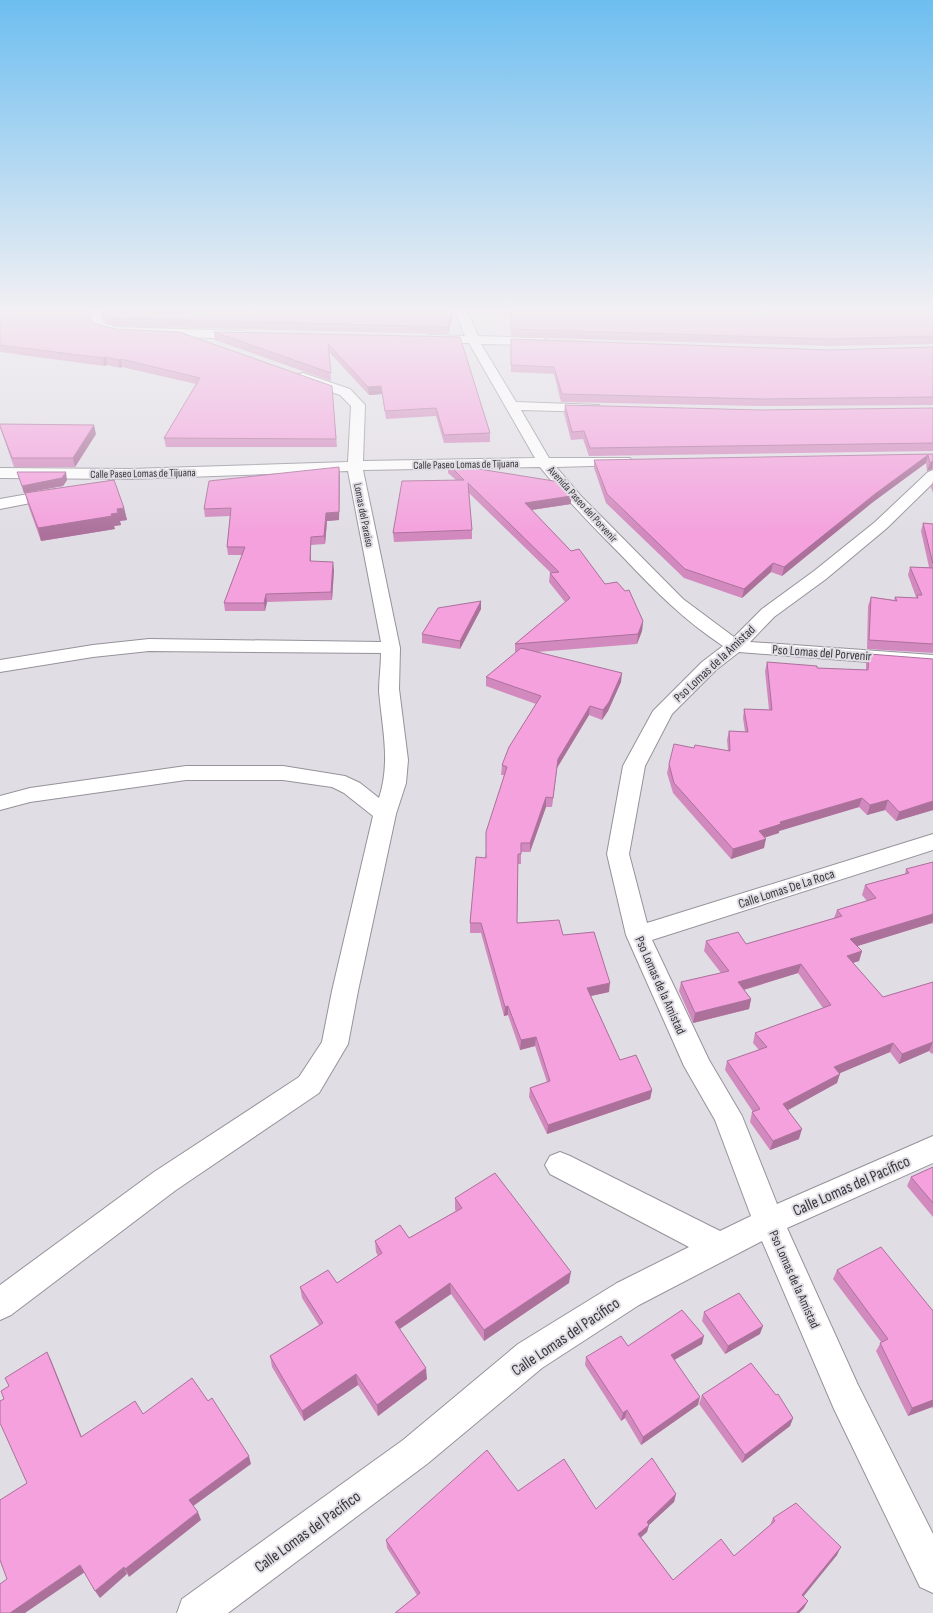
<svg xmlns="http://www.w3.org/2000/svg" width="933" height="1613" font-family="'Sofia Sans Condensed',sans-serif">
  <rect width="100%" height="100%" fill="#e1dde5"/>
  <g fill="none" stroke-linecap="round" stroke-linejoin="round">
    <g stroke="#96929a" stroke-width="2">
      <path id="street" d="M100,308H113L101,319L105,324L116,327L244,331L250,335L244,339L116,335L97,330L89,319Z
        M454,308H466L478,336L544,338L546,341L540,345L481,344L516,402L599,405L601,408L599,411L594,412L521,410L549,458H630L632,461L630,464L625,465L556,467L581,496L683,599L734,637L762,609L814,571L875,522L928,472L933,470V483L887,528L826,579L774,617L750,642L933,655V667L739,652L716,670L672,714L645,766L629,854L647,923L933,834V850L652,940L709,1060L742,1116L777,1204L933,1136V1163L787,1228L858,1385L933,1534V1593L920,1587L834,1409L762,1241L639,1305L542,1368L427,1464L228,1613H177L182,1599L403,1440L518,1344L617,1283L689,1247L550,1174L545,1165L550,1156L560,1152L570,1156L720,1231L751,1216L715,1120L684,1066L626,935L607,854L623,766L653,711L702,662L723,646C684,620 655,591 623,557C594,528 566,499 540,467L363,470L400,648L399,689L408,760L406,783L396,814L358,991L348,1044L319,1093L176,1190L11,1315L0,1320V1285L154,1172L299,1077L322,1042L332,991L373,816L344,793L332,787L283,780H186L30,802L0,810V796L30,788L186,766H283L345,776L360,783L379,798C391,762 382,727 379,691C379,679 381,666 381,653L149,651L93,657L0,672V660L93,645L149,639L381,642L348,471L131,479L0,478V468L131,469L348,462L351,406L340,395L298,380L296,377L298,374L303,373L350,389L365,405L363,461L535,458L469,343H430L424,339L430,335L465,336Z
        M56,489L61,491L64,494L61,497L0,509V499Z"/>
    </g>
    <use href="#street" fill="#fff" fill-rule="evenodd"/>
  </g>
  <path fill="#d28abe" d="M0,308L87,310L88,314L94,323L332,386L337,447H166L164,438L196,384L122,367L120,368L107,365L104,366L0,352Z
    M510,308H933V344L830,346L511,337Z
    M102,312L452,319L448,334L116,326L106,323L103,319Z
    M214,332L460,337L490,433V442L444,443L436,416L386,419L382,394L369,395L329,352L331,381L215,340Z
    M511,346L831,350L933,347V405L760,406L561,402L554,374L511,372Z
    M565,405L761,410L933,408V451L589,456L583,439L571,440L564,413Z
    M0,427L96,434L75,467H14L2,433Z
    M933,454V469H932L927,471L926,463L873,502L782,576L771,572L742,598L684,578L606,503L594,468V460Z
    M448,464L571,496V504L532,510L571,551L643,621L642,631L637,644L537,652L621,682L608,711L602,720L589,715L557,768L552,807H546L530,852H521V864H518L517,923L563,935L609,992L591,996L620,1060L652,1090L650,1099L547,1134L529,1097L530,1088L547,1082L535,1046L520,1050L508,1015L504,1016L481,933H470V923L504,775H501L502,765L536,704L486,686V677L515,653V644L565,602L549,582L550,573H551L469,493L472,530V539L394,542L393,533L456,480L448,473Z
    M17,472L67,480L63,486L24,493Z
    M340,475L339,520L327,521L325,544L311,545V561L334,570L332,600L267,602L265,611H225L224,603L242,555H228L227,547L230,516L205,517L204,509Z
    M933,481V493L931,487Z
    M25,493L124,508L127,520L120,521L121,525L114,526L115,529L41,541L28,505Z
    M923,523L933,524V653L867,649L868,606L871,597L894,600L895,597L916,598V597L908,575L910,567H929L921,531Z
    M481,601V609L460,649L422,643V634Z
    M869,654L933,810L896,821L885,810L867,815L859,807L779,831V833L765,837L764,848L731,859L673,793L667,773L669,764L694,748L728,751L727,740L729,731L745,732L743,718L744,709L769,710L765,671L767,662L817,668L866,670V663Z
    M933,862V924L932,923L857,946L862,951L859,961L853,963L883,997L933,982V1053L932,1054L929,1051L899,1064L890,1052L839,1073L837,1083L787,1110L799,1139L770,1150L750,1122L752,1112H753L725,1070L727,1061L759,1050L753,1043L755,1033L823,1008L798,973L744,990L751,999L749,1009L693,1023L679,991L681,982L721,973L704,951L706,941L746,944L834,918L837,910L867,901L862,895L865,885L905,874L906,869Z
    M933,1167V1217L907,1186L911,1177Z
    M455,1198L569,1283L484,1341L451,1294L400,1329L427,1379L378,1416L358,1385L304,1421L272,1367L270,1356L319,1325L302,1298L300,1287L337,1283L378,1256L376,1252L375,1241L409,1238L456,1211L455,1210Z
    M837,1270L933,1311V1409L932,1407L908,1416L876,1351L881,1342L833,1279Z
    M704,1312L760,1334L725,1354L702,1321Z
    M702,1344L674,1360L698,1405L641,1445L625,1418L621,1421L585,1365L586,1357L628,1346Z
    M702,1395L793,1418L790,1426L742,1463L699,1404Z
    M518,1491L596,1509L676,1494L674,1502L649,1525L647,1532L641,1537L673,1580L734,1556L770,1525L773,1518L837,1555L803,1596L804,1608L799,1613H395L417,1595L387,1548L386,1540Z"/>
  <path fill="#ab719b" d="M452,312V319L448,334V327Z
    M106,357L107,365L104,366L103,358Z
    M121,359L122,367L120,368L118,360Z
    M381,386L382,394L369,395L368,387Z
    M94,425L96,434L75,467L73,458Z
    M928,455L926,463L873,502L782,576L784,567L875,494Z
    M933,461L932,469L927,471L930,463Z
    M339,467L340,475L339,520L327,521L325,544L324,536L326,513Z
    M66,472L67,480L63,486L24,493L22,486Z
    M571,496V504L524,511L525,503Z
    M124,508L127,520L120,521L121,525L114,526L115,529L41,541L38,528L111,514L117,509Z
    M311,537V569L310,561Z
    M333,562L334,570L332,600L331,592Z
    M773,563L771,572L742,598L744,589Z
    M266,594L267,602L265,611L264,603Z
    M481,601V609L460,649V641Z
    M643,621L642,631L637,644L638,634Z
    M622,673L621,682L608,711L602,720L603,710Z
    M590,706L589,715L557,768L552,807L553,798L558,759Z
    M546,797V807L530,852V843Z
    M862,798L859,807L779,831V833L757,840L759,831L780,822Z
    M888,800L885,810L867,815L870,805Z
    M933,801V810L896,821L899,812Z
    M766,839L764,848L731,859L733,849Z
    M933,914V919L932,923L848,949L850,939Z
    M862,951L859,961L845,965L847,956Z
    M801,964L798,973L736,992L738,982Z
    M610,983L609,992L586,997L587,988Z
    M751,999L749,1009L693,1023L695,1013Z
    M508,1006V1015L504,1016L505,1007Z
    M536,1037L535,1046L520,1050L521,1040Z
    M933,1042L929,1051L899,1064L902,1054Z
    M893,1043L890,1052L831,1077L834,1067Z
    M840,1074L837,1083L781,1114L783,1104Z
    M652,1090L650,1099L547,1134L548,1125Z
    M802,1129L799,1139L770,1150L773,1141Z
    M571,1272L569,1283L484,1341V1330Z
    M450,1283L451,1294L395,1332V1322Z
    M763,1326L760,1334L725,1354L728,1346Z
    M704,1336L702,1344L669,1363L671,1355Z
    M47,1352L51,1360L85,1445L81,1437Z
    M426,1368L427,1379L378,1416L377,1405Z
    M356,1374L358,1385L304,1421L302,1411Z
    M700,1397L698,1405L641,1445L643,1437Z
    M933,1400V1405L932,1407L908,1416L912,1408Z
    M627,1410L625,1418L621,1421L623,1413Z
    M793,1418L790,1426L742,1463L745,1455Z
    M249,1456L251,1464L192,1507L189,1500Z
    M676,1494L674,1502L649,1525L647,1532L637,1541L638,1534L647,1522Z
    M198,1512L201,1520L129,1577L125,1569Z
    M841,1547L837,1555L799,1602L802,1595Z
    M80,1565L85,1572L25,1613H10Z
    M124,1567L127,1574L100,1598L95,1591Z
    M808,1601L804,1608L799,1613H796Z"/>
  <path fill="#f4a1dd" stroke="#ab719b" d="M0,308H41L87,310L86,313L94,323L114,329L179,332L332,386L336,439L164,438L200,378L121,359L118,360L106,357L103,358L0,345Z
    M106,308H451L452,312L448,327L115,318L104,315L102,312Z
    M510,308H933V336L831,339L511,329Z
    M214,332L460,337L490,433L444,435L436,408L385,411L381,386L368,387L328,344L331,373Z
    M511,339L831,350L933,347V397L761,399L562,394L554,367L511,365Z
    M565,405L761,410L933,408V443L590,448L584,431L572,432Z
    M0,424L94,425L73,458H12L0,426Z
    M933,454V461L930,463L928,455L875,494L784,567L773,563L744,589L685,569L607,494L594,460Z
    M448,464L560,482L571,496L525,503L571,551L579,549L605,584L617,582L625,591L629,590L643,621L638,634L515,644L570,598L550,573L559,572L468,483L472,530L393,533L402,481L464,480Z
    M339,467V512L326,513L324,536L311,537L310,561L333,562L331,592L266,594L264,603H224L245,547H227L231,508L204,509L209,481Z
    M17,472H66L62,478L22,486Z
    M114,480L124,508L117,509L118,513L111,514L112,516L38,528L25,493Z
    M923,523L933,524V564Z
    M910,567L933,568V644L869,640L871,597L897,601L895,597L918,598L917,595H922Z
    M481,601L460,641L422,634L438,608Z
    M521,648L622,673L609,702L603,710L590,706L558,759L553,798L546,797L530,843H521V854H518L517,923L559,920L563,935L594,932L610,983L587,988L620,1060L636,1055L652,1090L548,1125L530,1088L550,1081L536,1037L521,1040L508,1006L505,1007L481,923H470L476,857L486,858V832L507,767L502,765L509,747L541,696L486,677Z
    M869,654L933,659V801L899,812L888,800L870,805L862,798L780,822L781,824L759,831L766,839L733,849L674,783L669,764L674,744L694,748L695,745L730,751L729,731L748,732L744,709L772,710L767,662L817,666V668L868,670Z
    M933,862V914L850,939L862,951L847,956L883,997L933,982V1042L902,1054L893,1043L834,1067L840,1074L783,1104L802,1129L773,1141L752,1112L760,1109L727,1061L767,1047L755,1033L831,1005L801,964L738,982L751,999L695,1013L681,982L729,971L706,941L738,932L746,944L842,916L837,910L876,898L865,885L909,873L906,869Z
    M933,1167V1203L911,1177Z
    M495,1173L571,1272L484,1330L450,1283L395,1322L426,1368L377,1405L356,1374L302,1411L270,1356L323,1323L300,1287L328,1270L337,1283L382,1253L375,1241L400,1225L409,1238L462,1208L455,1198Z
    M881,1247L933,1311V1400L912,1408L880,1343L888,1339L837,1270Z
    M739,1293L763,1326L728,1346L704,1312Z
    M682,1310L704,1336L671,1355L700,1397L643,1437L627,1410L623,1413L586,1357L621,1336L628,1346Z
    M47,1352L81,1437L135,1401L143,1414L192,1378L208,1401L212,1398L249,1456L189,1500L198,1512L125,1569L124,1567L95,1591L80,1565L10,1613H0V1584L7,1579L0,1560V1500L27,1483L0,1423V1401L4,1399L1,1391L9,1386L5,1378Z
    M751,1363L776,1395L778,1394L793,1418L745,1455L702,1395Z
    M487,1450L518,1491L564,1459L596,1509L652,1458L676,1494L647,1522L649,1525L638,1534L673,1580L721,1539L734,1556L775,1521L773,1518L796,1503L841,1547L802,1595L808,1601L796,1613H395L420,1593L386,1540Z"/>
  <linearGradient id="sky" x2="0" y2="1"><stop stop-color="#6dbef0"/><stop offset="0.58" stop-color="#f2f0f3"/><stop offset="1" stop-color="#f2f0f3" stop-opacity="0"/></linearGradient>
  <rect width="933" height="534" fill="url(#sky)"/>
  <g text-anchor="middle" stroke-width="4" stroke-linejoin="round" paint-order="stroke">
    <g font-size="11" fill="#38373a" stroke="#e1dde5">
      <text transform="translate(466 464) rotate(-1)" y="4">Calle Paseo Lomas de Tijuana</text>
      <text transform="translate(143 473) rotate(-1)" y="4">Calle Paseo Lomas de Tijuana</text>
      <text transform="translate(583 504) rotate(48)" y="4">Avenida Paseo del Porvenir</text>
      <text transform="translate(364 515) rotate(79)" y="4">Lomas del Paraiso</text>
    </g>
    <g font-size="13" fill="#38373a" stroke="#e1dde5">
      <text transform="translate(822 652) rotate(4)" y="5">Pso Lomas del Porvenir</text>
      <text transform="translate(714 663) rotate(-43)" y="5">Pso Lomas de la Amistad</text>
      <text transform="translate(786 888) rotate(-18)" y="5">Calle Lomas De La Roca</text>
      <text transform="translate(661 985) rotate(66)" y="5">Pso Lomas de la Amistad</text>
      <text transform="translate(795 1279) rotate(66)" y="5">Pso Lomas de la Amistad</text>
    </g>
    <g font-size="16" fill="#38373a" stroke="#e1dde5">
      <text transform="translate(851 1185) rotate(-24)" y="6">Calle Lomas del Pacífico</text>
      <text transform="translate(565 1336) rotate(-34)" y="6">Calle Lomas del Pacífico</text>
      <text transform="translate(307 1531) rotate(-36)" y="6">Calle Lomas del Pacífico</text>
    </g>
  </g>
</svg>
